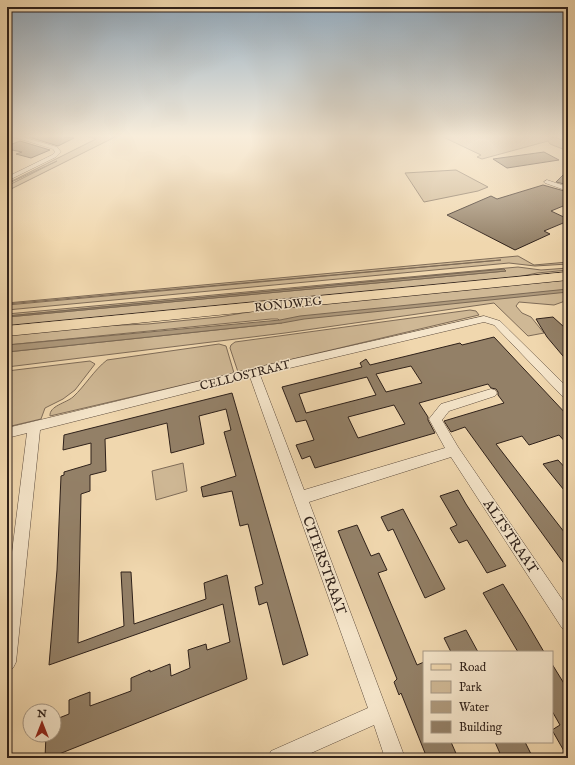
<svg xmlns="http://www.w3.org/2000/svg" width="575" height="765" font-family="'IM FELL English',serif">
  <rect width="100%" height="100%" fill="#f0d7ae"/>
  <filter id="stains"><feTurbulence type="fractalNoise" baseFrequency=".005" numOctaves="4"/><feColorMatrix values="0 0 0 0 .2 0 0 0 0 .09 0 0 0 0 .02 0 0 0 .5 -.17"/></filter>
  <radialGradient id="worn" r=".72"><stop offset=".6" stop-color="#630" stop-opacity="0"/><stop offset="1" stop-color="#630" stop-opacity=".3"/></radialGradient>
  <path fill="#cfb895" stroke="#7f6c58" d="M82,135L95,137L90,135H119L7,191V186L57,161L7,184V178L9,181L14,180L96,139Z
    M439,135H548L554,138L550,135H551L568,143H565L568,144V151L550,144L548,141L482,159L477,157L481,155Z
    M456,170L488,187L478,191L424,202L405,173Z
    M518,256L534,265L568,262V264L535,266L509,263L7,310V305L501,260L7,304V303Z
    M518,267L541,270L568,268V270L537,273L518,277L7,327V317L506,271L504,269L7,316V314Z
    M568,280V300L554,305L519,302L516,306L522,313L531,317L544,333L528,336L494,303L285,333L7,367V352L282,323L278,319H271L7,345V335L100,326L148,324L219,317L267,309Z
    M470,310L476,311L479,315L238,372L230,348L231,345L235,342Z
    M219,344L226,346L234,373L50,416C49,406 66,403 73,397C85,386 94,370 107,360Z
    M90,361L95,364L75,390L63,399L45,408L41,419L7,427V371Z
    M183,463L187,491L156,500L152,471Z"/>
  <path fill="#ae997c" stroke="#7b6955" d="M504,269L506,271L7,317V316Z
    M568,289V292L304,319L282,323L7,352V345L280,320L300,316Z"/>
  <path fill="#938067" stroke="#2f211a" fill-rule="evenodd" d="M33,135H53L74,138L58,146L29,137Z
    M20,141L50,150L31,158L16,154L22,152L7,149V146Z
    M544,152L559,160L507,168L493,159Z
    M568,170V185L556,182Z
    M543,185L568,192V204L551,211L568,219V221L544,231L550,234L515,250L447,215L491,196L497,199Z
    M553,317L564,327L568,326V362L547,337L536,319Z
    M494,337L568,416V445L559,435L529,445L522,436L496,444L568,537V569L465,427L451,432L444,421L504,403L498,395V392L496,389L491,388L488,384L419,403L428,417V420L435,433L315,468L310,456L302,459L296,445L314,440L306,420L296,422L282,387L362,367L360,363L366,359L370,365L460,343L462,345ZM411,366L422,383L386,392L376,374ZM367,377L376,395L306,413L299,394ZM394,405L405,424L358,438L348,417Z
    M232,393L308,655L283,665L267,602L259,605L255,587L263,584L248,524L240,526L232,491L203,497L201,487L236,476L224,432L231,430L226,409L199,416L204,444L171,453L167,423L105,439L106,471L90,475V491L81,494L78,643L124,626L121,572H131L134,624L206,599L204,583L227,575L247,679L49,758H45L46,735H54V720L69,714V700L90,692V706L131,691V678L150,670V672L170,664L171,676L190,668L188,650L206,644L207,650L230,642L223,604L49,665L57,570L61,476L64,475V472L91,464V443L63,450L64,435Z
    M558,460L568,471V495L543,464Z
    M458,490L466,504L506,566L487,573L467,540L459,543L450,528L457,525L440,496Z
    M403,509L445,589L425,598L393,529L388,531L381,517Z
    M357,525L371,556L379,553L387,570L378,573L417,665L424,662V742H451L458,758H427L401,693L399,695L394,682L397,679L338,531Z
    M503,584L527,623L544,652H518L483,593Z
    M466,630L478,652H451L444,638Z
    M552,664L568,690V758L552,730L560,725L552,711Z
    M495,742H525L533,758H502Z"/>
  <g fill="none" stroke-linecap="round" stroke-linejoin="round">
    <g stroke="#5f4e3f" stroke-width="1">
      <path id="minor" d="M7,135H16L57,147L61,152L56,157L7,181V177L52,155L55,152L53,149Z
        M547,180L568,187V191L545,183L544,182Z
        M484,316L500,321L568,388V400L564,398L494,325L484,322L260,375L304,490L445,448L429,419L441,404L491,389L495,390L497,393L495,396L449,411L442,420L458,447L568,608V630L562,628L451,457L309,502L405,758H385L374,725L300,758H268L271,751L368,708L250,377L40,430L16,662L13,668L7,671V592L27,433L7,438V428L254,368Z"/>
    </g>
    <g stroke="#2f211a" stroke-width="1">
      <path id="primary" d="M568,272V280L7,336V326Z"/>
    </g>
    <use href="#minor" fill="#f5e5ca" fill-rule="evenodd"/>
    <use href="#primary" fill="#f0d7ae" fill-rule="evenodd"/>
  </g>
  <linearGradient id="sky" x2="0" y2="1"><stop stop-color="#91a9bd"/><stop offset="0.56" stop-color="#f8eddb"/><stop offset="1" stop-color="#f8eddb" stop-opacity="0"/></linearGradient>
  <rect width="575" height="243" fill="url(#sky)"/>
  <g text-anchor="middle" stroke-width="3" stroke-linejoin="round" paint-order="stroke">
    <g font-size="12" fill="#2f211a" stroke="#f5e5ca">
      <text transform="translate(288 304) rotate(-6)" y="4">RONDWEG</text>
      <text transform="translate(245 375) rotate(-14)" y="4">CELLOSTRAAT</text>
    </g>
    <g font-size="14" fill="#2f211a" stroke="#f5e5ca">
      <text transform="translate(511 536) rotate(56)" y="5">ALTSTRAAT</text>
      <text transform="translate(325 565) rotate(70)" y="5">CITERSTRAAT</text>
    </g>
  </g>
  <rect width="575" height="765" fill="none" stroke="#f0d7ae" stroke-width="24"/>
  <rect x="8" y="8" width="559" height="749" fill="none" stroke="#2f211a" stroke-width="2"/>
  <rect x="12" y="12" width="551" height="741" fill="none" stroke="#2f211a"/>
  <rect x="423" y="651" width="130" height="92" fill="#f5e5ca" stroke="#a69784"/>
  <rect x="431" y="664" width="20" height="6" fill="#f0d7ae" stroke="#a69784"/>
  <text x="459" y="671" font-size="12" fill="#2f211a">Road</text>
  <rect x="431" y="681" width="20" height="12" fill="#cfb895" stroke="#a69784"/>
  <text x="459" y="691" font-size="12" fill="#2f211a">Park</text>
  <rect x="431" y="701" width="20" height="12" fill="#ae997c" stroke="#a69784"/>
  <text x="459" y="711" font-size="12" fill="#2f211a">Water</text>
  <rect x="431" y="721" width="20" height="12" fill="#938067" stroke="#a69784"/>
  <text x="459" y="731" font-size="12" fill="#2f211a">Building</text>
  <g transform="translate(42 723)"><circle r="19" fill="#f5e5ca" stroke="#a69784"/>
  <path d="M0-3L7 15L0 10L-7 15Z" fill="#8f2418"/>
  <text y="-6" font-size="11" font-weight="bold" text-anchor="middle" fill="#2f211a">N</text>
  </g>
  <rect width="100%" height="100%" filter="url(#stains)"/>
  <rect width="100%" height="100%" fill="url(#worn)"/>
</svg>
